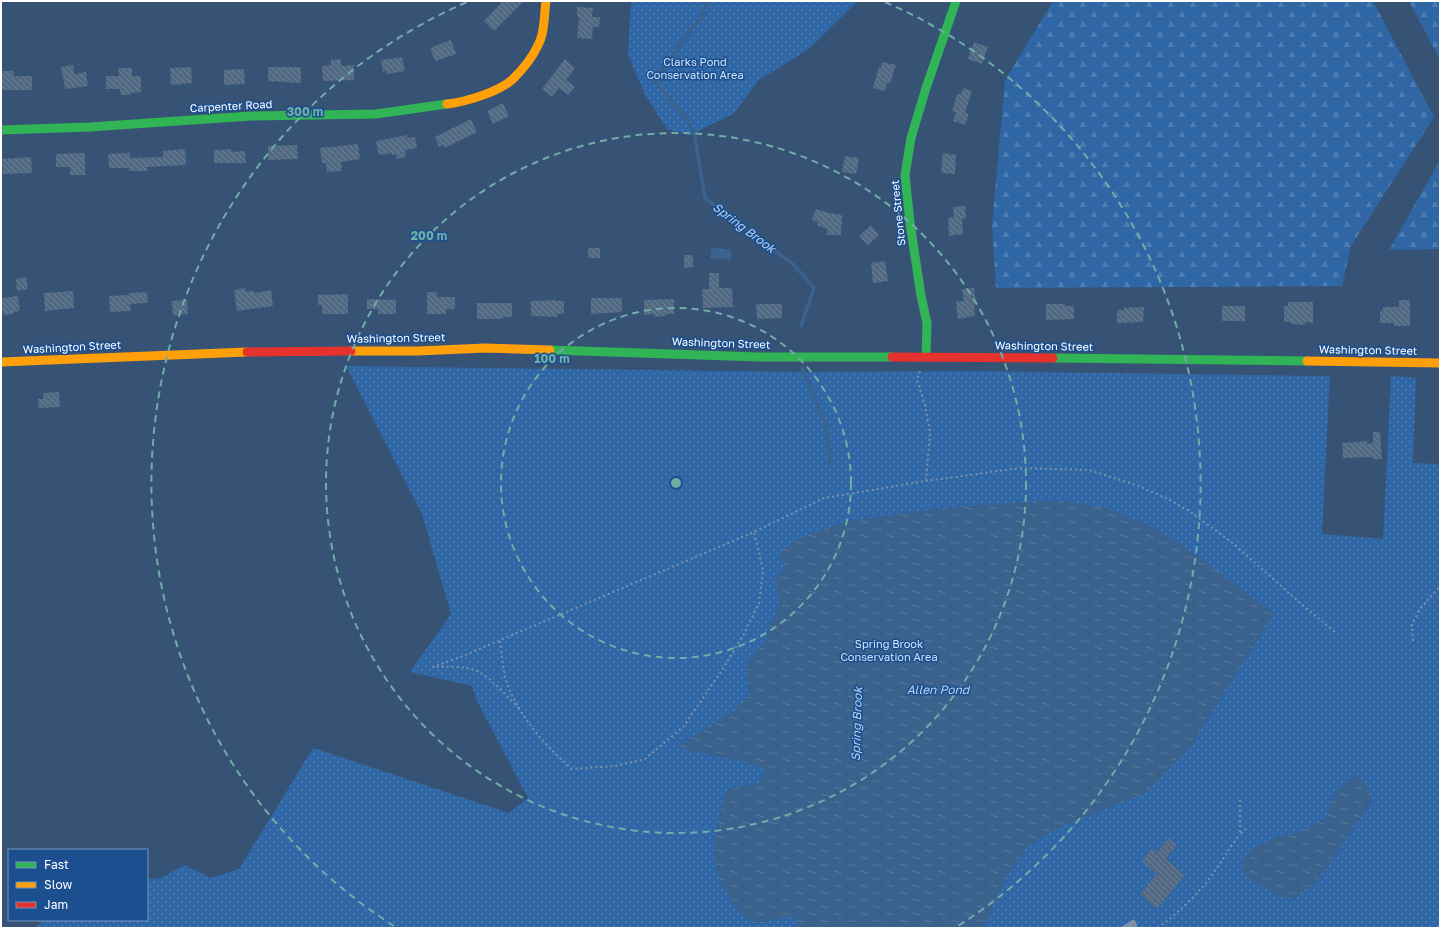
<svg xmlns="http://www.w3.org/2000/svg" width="1441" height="929" font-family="'Golos Text',sans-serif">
  <defs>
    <pattern id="green-dots" width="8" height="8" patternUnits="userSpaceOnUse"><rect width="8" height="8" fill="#2f66a5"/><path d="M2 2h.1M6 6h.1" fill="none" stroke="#4e7db2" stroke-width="1.8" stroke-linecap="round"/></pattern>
    <pattern id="forest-firs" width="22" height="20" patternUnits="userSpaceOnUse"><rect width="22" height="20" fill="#2f66a5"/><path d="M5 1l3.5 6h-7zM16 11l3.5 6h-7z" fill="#4e7db2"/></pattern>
    <pattern id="water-ripples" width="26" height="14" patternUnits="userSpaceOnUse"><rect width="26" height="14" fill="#3b618d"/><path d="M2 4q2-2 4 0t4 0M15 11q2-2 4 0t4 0" fill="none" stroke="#58799e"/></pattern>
    <pattern id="building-back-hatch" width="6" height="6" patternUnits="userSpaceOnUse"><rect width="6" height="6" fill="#526984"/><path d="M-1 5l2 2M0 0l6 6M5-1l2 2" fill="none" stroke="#6c8096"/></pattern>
  </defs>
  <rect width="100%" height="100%" fill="#365274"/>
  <path fill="url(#green-dots)" d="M631,1H858L809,49L759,80L733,114L690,135L667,129L644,93L628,54Z
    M346,366L803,372L966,371L1330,376L1322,534L1383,539L1391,376L1416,378L1413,463L1440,464V928H35L44,920H147V879L161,878L184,865L211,878L239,869L313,748L509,813L528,798L476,699L472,686L410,672L451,614L422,514Z"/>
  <path fill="url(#forest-firs)" d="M1053,1H1373L1434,117L1351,246L1342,286L996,288L992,225L1005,80Z
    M1409,1H1440V60Z
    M1440,160V249L1389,250Z"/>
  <path fill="url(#water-ripples)" d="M711,248L731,250V260L711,258Z
    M1036,501H1068L1109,509L1157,529L1202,559L1274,614L1190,747L1146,793L1062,826L1042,836L1025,850L1007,875L984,928H797V919L791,916L757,923C753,921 749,920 746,917C729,903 714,874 714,852C714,832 721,811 726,791L733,788L758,783L764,774L765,769L746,762L678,748L687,741L731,713L750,695L746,667L750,659L764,643L779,604V599L774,581L786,567L781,559L780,552L795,541L813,533L847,521L943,508Z
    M1353,777L1361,778L1367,786L1372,800C1366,811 1359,819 1352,829C1338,849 1323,881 1300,894C1296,897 1290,898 1285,899L1245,876L1241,864L1252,849L1278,837L1296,833L1325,819C1332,799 1336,790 1353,777Z"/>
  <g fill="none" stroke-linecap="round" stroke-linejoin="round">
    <path stroke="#3b618d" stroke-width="3.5" d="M708,1L701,17L654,80L686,118L695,137L705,198L794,265L814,288L801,326
      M802,368L826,425L830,462"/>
  </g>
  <path fill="url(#building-back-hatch)" d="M503,1H524L494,31L484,21Z
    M577,7L593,8L592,17H600L599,27H593L592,39L577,38L579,17H577Z
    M451,40L456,54L435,61L430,48Z
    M974,42L988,47L982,64L968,59Z
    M402,57L405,71L387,74L386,71L383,72L381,60Z
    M341,59V66L354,65V80L323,81L322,66L331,65V60Z
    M565,59L575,68L566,80L575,87L568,95L559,88L552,97L542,89Z
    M882,62L896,65L890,84L887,83L885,91L873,88L879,67L881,68Z
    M73,65L74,74L86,72L88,86L65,89L61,67Z
    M191,67L192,83L171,85L170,68Z
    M268,67H301V83L268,81Z
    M118,68H132V76H141V92L130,93V95H121L120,89H106V76H119Z
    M244,69L245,84L224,85V70Z
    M1,71H13L14,76H32V90H1Z
    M963,88L972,91L965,113L969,114L965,125L953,121L956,113L952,111L957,94L961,95Z
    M503,103L509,116L493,124L487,111Z
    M471,119L477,132L445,148L443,145L439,147L435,137Z
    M407,135V138L415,137L417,148L405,150L406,157L397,159L396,154L392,155V153L379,155L376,141Z
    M358,144L360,159L341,162L342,171L327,172L326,163H322L320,148Z
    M297,145L298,159L268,160V146Z
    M185,149L186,165L147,167V171H129V168H109L108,154L130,153V158L163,157V151Z
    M231,149L232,152L245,151L246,163H214V150Z
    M85,153V175H70V167H56V154Z
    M943,153L956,155L955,174L941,173Z
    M845,156L859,158L856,174L842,172Z
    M31,157L32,173L3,174L2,159Z
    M965,206L966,218L962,219L963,234L949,236L948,218L954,217L953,207Z
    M816,209L829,213L842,215L841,235H827V229L817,225L818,222L812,220Z
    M871,225L879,235L868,245L859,236Z
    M588,248H600V258H588Z
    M684,255H693V267L684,268Z
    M885,261L888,281L873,283L871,263Z
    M709,273H719V288H732L733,307L703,308L702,289H709Z
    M26,277L28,289L17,291L16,279Z
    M245,288L246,292L254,291L255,293L271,290L273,306L237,311L234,290Z
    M974,288L976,305H974L975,316L958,319L956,302L964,301L962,289Z
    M73,291L74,308L45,311L44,293Z
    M147,292L148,303L130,304L131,311L110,312L109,296L129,295V293Z
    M427,292H437V297H455V309H446V314H427Z
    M348,294V314H322V305H318V295Z
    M18,296L20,311L13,312V314L3,315V310H1V298Z
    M591,298H622V312L591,314Z
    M367,299L396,300V314H378V309H367Z
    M674,299V314H666V316L654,317V314L644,315V300Z
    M187,300L188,314L173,315L172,301Z
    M556,300V301H564V314H557V317L531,316V301Z
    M1399,300H1410V326H1394V323H1380V311H1383V307H1399Z
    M1288,302H1313V323L1305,322V325L1291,324V322H1284V306H1288Z
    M477,303H512V317H503V319H477Z
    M756,304H782V318L757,319Z
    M1046,304H1065V306H1074V319L1046,320Z
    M1222,306H1245V321H1222Z
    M1144,307L1143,322L1117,323V310H1124V308Z
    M59,392L60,407L39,408L38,399H43V393Z
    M1373,432H1380L1382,459H1373V457L1343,458L1342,443L1367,441V444L1373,443Z
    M1168,838L1177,845L1166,859L1185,875L1157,909L1140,894L1157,874L1142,861L1152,848L1158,852Z"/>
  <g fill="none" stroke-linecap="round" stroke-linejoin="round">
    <path stroke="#7d92a8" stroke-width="2" stroke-dasharray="2 3" stroke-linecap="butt" d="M920,371L917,380L925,405L930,433L926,481
      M500,641C502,653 503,675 508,686C521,719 546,746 572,769L615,766L645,759L684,726L722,670L743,636L759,603L763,570L754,532
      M1413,641L1412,624L1420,609L1440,586
      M519,708C507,697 494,680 479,672C465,665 448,667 433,667L463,656L754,532L824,498L926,481L1020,468L1089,470L1136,485L1166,498L1189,511L1234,544L1291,595L1337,634
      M1240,800V834L1248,827
      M1158,928C1178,913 1198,894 1213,874C1222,861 1230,847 1240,834"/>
    <path stroke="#7d92a8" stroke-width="6" d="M1125,928L1133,923L1135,928"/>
    <path stroke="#30b455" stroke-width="9" d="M1,130L90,127L251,116L376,114L447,104
      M550,350L759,357H892
      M926,357L927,323L921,296L910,223L905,175L911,138L926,88L956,1
      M1053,358L1307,361"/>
    <path stroke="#ff9f0a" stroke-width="9" d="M447,104C465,102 499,92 513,79C522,70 532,58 537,47C545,34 544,15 546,1
      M351,351H418L485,348L550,350
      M1307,361L1440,363
      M1,362L247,352"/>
    <path stroke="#e5322d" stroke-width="9" d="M247,352L351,351
      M892,357L1053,358"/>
  </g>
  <g fill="none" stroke="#6fada8" stroke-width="2" stroke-dasharray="7 5">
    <circle cx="676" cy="483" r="175"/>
    <circle cx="676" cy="483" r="350"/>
    <path d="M394 926A525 525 0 0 1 467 2M885 2A525 525 0 0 1 958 926"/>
  </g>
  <g text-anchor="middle" stroke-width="3" stroke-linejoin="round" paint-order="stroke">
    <g font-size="11" fill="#cfe3fa" stroke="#1b4f8f">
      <text x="695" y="66">Clarks Pond<tspan x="695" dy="13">Conservation Area</tspan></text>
      <text x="889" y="648">Spring Brook<tspan x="889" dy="13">Conservation Area</tspan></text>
    </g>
    <g font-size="11" fill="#fff" stroke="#1b4f8f">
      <text transform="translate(231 106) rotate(-3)" y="4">Carpenter Road</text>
      <text transform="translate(898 213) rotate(-96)" y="4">Stone Street</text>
      <text transform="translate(396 338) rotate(-1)" y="4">Washington Street</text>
      <text transform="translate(721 343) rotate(2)" y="4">Washington Street</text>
      <text transform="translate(1044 346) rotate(1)" y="4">Washington Street</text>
      <text transform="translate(72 347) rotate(-3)" y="4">Washington Street</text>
      <text transform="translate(1368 350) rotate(1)" y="4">Washington Street</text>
    </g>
    <g font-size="12" font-style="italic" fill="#b5d3f5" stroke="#1b4f8f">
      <text transform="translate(744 228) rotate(37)" y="4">Spring Brook</text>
      <text x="938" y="694">Allen Pond</text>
      <text transform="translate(857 724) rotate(-88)" y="4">Spring Brook</text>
    </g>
  </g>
  <circle cx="676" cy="483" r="6" fill="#6fada8" stroke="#1b4f8f" stroke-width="2"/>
  <g font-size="12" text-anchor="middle" font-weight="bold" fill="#6fada8" stroke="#1b4f8f" stroke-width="3" stroke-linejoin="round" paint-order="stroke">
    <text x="305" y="116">300 m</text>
    <text x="429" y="240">200 m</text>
    <text x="552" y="363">100 m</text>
  </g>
  <rect width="1441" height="929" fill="none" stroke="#ffffff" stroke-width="4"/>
  <rect x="8" y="849" width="140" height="72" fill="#1b4f8f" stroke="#7695bc"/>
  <rect x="16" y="862" width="20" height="6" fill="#30b455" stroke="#7695bc"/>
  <text x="44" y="869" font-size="12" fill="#ffffff">Fast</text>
  <rect x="16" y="882" width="20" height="6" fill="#ff9f0a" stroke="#7695bc"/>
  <text x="44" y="889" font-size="12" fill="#ffffff">Slow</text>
  <rect x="16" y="902" width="20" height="6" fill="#e5322d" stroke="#7695bc"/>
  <text x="44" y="909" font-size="12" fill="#ffffff">Jam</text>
</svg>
